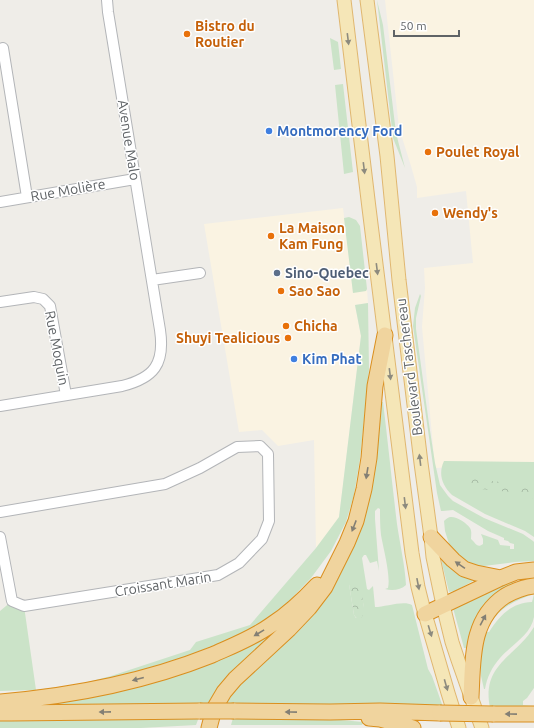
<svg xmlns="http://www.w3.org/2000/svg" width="534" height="728" font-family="Ubuntu,sans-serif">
  <defs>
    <pattern id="forest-crowns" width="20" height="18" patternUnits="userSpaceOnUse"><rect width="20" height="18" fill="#cbe3c8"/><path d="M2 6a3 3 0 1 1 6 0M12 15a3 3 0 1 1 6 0" fill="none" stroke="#a8bca6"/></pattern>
  </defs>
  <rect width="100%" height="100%" fill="#efede8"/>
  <path fill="#faf3e2" d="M385,0H534V464L435,468L422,327L425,288L424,268L473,263L466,191L417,198V187L411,166L399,128Z
    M343,208L353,292L364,291H366L367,289L368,303L355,305L361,336L339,518L316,548L314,440L278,446L262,430L239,432L204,224Z"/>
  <path fill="#cbe3c8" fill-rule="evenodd" d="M377,0L383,25L396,133L405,168L393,138Z
    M330,38L338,42L341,69L334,70Z
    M343,84L353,172L344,174L335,85Z
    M349,217L356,220L360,226L367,289L366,291L353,293L344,218Z
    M420,294L421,296L416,318V329L429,424L435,463L440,485L448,496L453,501L484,518L523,534L533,541L534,542V561L515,562L484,566H477L466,563L450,547L445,531L444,521C446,519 447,518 450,517C456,516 467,523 470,528C472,531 471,535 471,539C475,542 477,549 483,544V539L481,534L498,540L500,545L510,546V549H514V544L510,543L508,541L504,540V538L488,531L453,510L443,511H441L437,493L413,326L415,308Z
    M368,303L369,370L360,459L354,495L346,522L331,551L311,578L287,603L256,627L223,642L184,657L140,671L91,684L40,693L35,690L0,691V611L12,601L24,606L36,690L80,684L111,676L190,650L196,642L250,625L316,548L339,517L361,336L355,305Z
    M380,402H383C388,443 392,483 397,524C400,545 405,565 406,585C401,590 392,591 385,589L388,588C391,576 383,547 381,535C380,526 380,518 380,509L378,508L375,511V519L379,571L377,561L370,563L366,555H364L362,558L367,589L369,590L373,586L375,607C385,607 404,600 412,605L428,669L432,676L443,707L223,703L333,582ZM349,584L362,598L364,607L356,618L354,615Z
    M444,461L534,462V537L525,531L485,514L452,495C442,485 438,474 444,461Z
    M444,558L474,577L473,581L455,591L449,592L441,559Z
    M513,581L514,585L469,648H464L453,608L496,588Z
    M534,592C534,600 534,609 534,617C531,635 511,645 500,658C492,667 487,677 485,689H484L481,676L480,649L490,617L506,603ZM534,594L532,602C511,603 500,615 489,632H486C496,610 512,601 534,594Z
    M534,627V688L527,698L523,701V705L534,706V709L490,708C481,664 516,657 534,627Z
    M273,628L276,633L225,680L217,689L208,703L131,704L55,705V701Z
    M199,717L196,725L141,728H0V720Z
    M233,718L330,719L363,722L362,725H231Z"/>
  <path fill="url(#forest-crowns)" d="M475,477C480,478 485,480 491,481C506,483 520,482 533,492L534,497L533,498L528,500L517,494L510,492L481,489L470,483V479Z
    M355,577L357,580L360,585L364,607L363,615L361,618C358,619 356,618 354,615L349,584L350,579Z"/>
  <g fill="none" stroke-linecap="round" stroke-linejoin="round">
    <g stroke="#b3b5b8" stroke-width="12">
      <path id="minor" d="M0,49L3,48L27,197
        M0,202L135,179
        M152,280L200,273
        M0,302L34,297L43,299L50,306L66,395
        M0,406L122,386C154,378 165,364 160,330L108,12L107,0
        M0,512L165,484L200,468L237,447L260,446L268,454L269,521L262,539L239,563L218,575L24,606L12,601L0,537"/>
    </g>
    <g stroke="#e0b770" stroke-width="15">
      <path id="major" d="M344,0L369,208L412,553L418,587L423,607L448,693L459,728
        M367,0L387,156L399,280L421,463L431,537L433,557L443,605L452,642L458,660L482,728"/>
    </g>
    <g stroke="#da8f1e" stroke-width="17">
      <path id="highway" d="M431,537L453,560L464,569L476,573L501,578
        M425,614L501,578L516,572L534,570
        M471,697C473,661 470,619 505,596C514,591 524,587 534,586
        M0,702C73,696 144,682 212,655C232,646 253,638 271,625C288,614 303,600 317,585
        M234,711L330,712L380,711L440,713
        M0,713H11L200,711
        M493,714H534
        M369,718L380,719L413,728
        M209,728L214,709L224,692L235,679L289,629L309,608L325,587L347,543L356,521L364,489L369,458L375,386L385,335"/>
    </g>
    <use href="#minor" stroke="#fff" stroke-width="10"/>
    <use href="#major" stroke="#f5e6b7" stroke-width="13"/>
    <use href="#highway" stroke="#f0d49e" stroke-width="15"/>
    <g stroke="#da8f1e" stroke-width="17" stroke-linecap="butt">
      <path id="highway-bridge" d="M200,711H234
        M440,713L493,714"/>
    </g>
    <use href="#highway-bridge" stroke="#f0d49e" stroke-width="15"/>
  </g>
  <defs><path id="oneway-solid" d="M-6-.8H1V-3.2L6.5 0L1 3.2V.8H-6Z"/></defs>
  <g fill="#8c8a7e">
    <use href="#oneway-solid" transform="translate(348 39) rotate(83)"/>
    <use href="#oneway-solid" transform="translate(364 168) rotate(83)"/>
    <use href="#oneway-solid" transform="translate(377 269) rotate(83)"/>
    <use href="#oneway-solid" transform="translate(390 374) rotate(83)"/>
    <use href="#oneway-solid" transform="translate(420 460) rotate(-97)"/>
    <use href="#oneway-solid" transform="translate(405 503) rotate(83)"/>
    <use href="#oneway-solid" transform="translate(418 584) rotate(79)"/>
    <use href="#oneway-solid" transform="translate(430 631) rotate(73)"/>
    <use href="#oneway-solid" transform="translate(446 685) rotate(74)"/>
  </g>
  <g fill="#837f74">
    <use href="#oneway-solid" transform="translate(367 473) rotate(99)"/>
    <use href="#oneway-solid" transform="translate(354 526) rotate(111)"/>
    <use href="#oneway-solid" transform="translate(460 565) rotate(-146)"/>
    <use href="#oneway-solid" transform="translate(483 620) rotate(-62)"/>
    <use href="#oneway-solid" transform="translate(259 633) rotate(149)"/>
    <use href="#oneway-solid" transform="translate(138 679) rotate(165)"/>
    <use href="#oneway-solid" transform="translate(105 712) rotate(179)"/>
    <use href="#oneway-solid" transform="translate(291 712) rotate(-179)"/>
    <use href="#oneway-solid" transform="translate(511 714) rotate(-179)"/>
  </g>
  <g fill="#e8710a" stroke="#fff" stroke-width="1.5">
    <circle cx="187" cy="34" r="4"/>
    <circle cx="428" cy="152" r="4"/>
    <circle cx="435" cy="213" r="4"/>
    <circle cx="271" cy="236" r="4"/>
    <circle cx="281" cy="291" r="4"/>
    <circle cx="286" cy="326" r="4"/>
    <circle cx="288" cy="338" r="4"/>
  </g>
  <g fill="#3f7fe0" stroke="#fff" stroke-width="1.5">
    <circle cx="269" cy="131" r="4"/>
    <circle cx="294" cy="359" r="4"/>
  </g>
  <circle fill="#5c6f8a" stroke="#fff" stroke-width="1.5" cx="277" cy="273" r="4"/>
  <g text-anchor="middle" stroke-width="3" stroke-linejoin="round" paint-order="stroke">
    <g font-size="14" font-weight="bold" fill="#c56008" stroke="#fff" text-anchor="start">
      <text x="195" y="31">Bistro du<tspan x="195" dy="16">Routier</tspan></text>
      <text x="436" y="157">Poulet Royal</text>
      <text x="443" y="218">Wendy's</text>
      <text x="279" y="233">La Maison<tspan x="279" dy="16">Kam Fung</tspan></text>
      <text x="289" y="296">Sao Sao</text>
      <text x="294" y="331">Chicha</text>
      <text x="280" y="343" text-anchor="end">Shuyi Tealicious</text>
    </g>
    <g font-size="14" font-weight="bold" fill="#366cbe" stroke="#fff" text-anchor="start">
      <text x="277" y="136">Montmorency Ford</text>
      <text x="302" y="364">Kim Phat</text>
    </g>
    <g font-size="14" fill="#5f6366" stroke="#fff">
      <text transform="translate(129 140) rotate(81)" y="5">Avenue Malo</text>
      <text transform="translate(68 190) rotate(-10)" y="5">Rue Molière</text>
      <text transform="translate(57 348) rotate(79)" y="5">Rue Moquin</text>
      <text transform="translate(409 367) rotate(-97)" y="5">Boulevard Taschereau</text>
      <text transform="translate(163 584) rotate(-9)" y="5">Croissant Marin</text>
    </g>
    <g font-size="14" font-weight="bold" fill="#4e5e75" stroke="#fff" text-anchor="start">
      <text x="285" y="278">Sino-Quebec</text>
    </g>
  </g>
  <path d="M394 30v6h65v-6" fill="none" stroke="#5f6366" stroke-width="2"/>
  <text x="400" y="30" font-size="12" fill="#5f6366" stroke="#ffffff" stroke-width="3" paint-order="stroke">50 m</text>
</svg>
